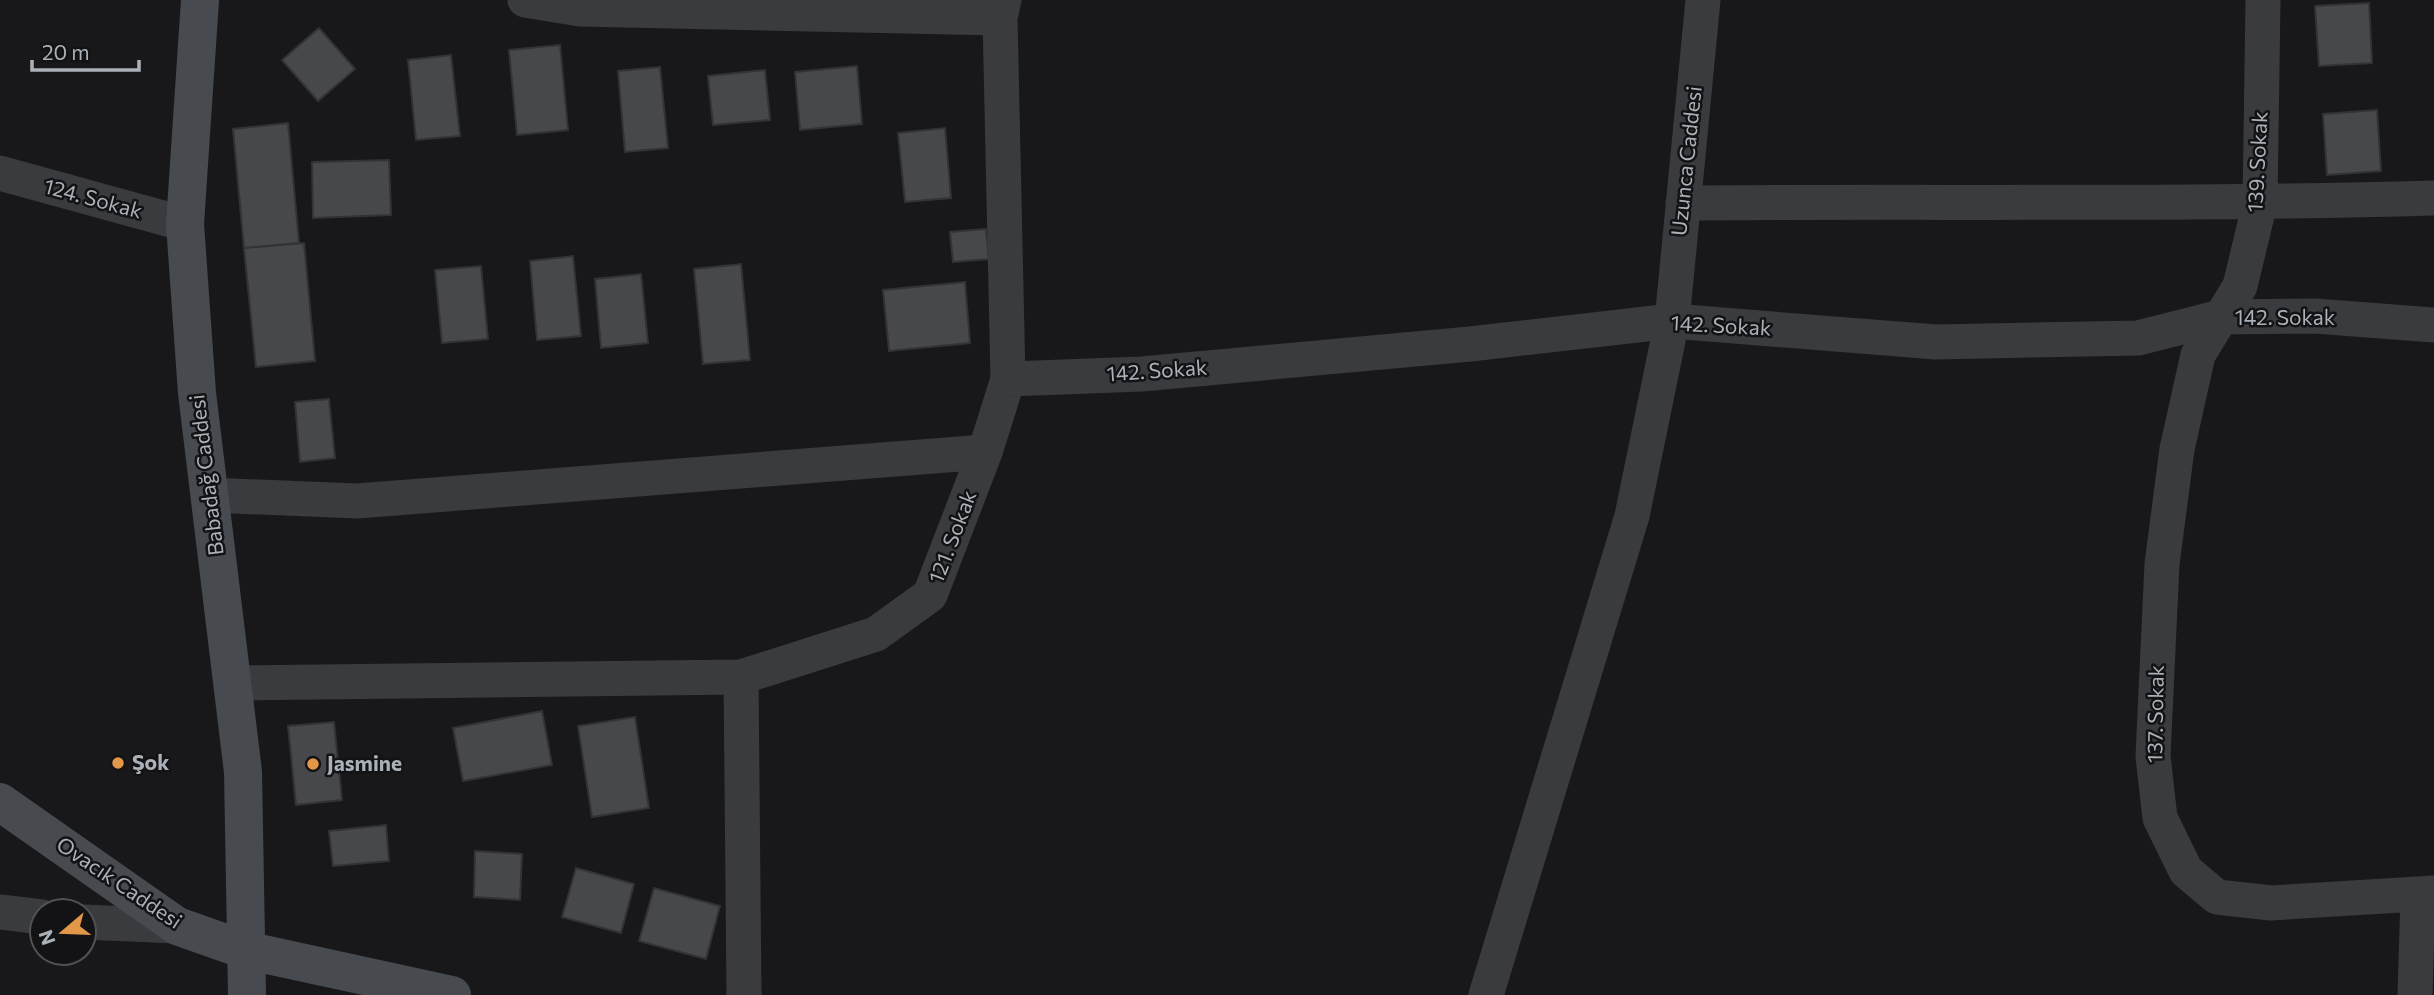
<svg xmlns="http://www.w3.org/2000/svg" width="2434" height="995" font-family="Commissioner,sans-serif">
  <rect width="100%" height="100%" fill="#18181a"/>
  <path fill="#47484c" stroke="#323336" stroke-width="2" d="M2369,3L2372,63L2319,66L2315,6Z
    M319,28L355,69L318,101L282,60Z
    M560,45L568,130L517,135L509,50Z
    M451,55L460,136L416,140L408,60Z
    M857,66L862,124L800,130L795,72Z
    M660,67L668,148L625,152L618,71Z
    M765,70L770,120L713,125L708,76Z
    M2377,110L2381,171L2327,175L2323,114Z
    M288,123L299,243L244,248L233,129Z
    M945,128L951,198L905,202L898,133Z
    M389,160L391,215L313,218L312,162Z
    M986,229L989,259L953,262L950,232Z
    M304,243L315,361L256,367L244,248Z
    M573,256L581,336L537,340L530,261Z
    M741,264L750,360L703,364L694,269Z
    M481,266L488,339L442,343L435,270Z
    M641,274L648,343L601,348L595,279Z
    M965,282L970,343L889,351L883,290Z
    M329,399L335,458L300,462L295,402Z
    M542,711L552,765L463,781L453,728Z
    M635,717L649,808L592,817L578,726Z
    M334,722L342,800L296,805L288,726Z
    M386,825L389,861L333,866L329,831Z
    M475,851L522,854L520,900L474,897Z
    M576,868L634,884L621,933L562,917Z
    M654,888L720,906L706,959L639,941Z"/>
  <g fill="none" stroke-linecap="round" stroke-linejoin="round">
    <path stroke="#393b3e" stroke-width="35" d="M525,0L580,9L1000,18
      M2263,0L2260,203L2240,286L2198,355L2177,449L2162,564L2153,756L2160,818L2186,871L2217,897L2271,903L2434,893
      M0,173L185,224
      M1683,203C1933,201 2184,205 2434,198
      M1008,379L1142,374L1470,344L1672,321L1936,342L2138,338L2221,317L2315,316L2434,325
      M209,495L357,501L985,452
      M232,683L741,677
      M0,912L42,917
      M84,922L177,926
      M744,995L741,677L876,634L930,595L985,452L1008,379L1000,18L1004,0
      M1486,995L1632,516L1672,321L1703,0
      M2415,995L2418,895"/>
    <path stroke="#474a4e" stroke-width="38" d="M200,0L185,224L197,393L243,772L247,995
      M0,802L177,926L245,950L452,995"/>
  </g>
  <g fill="#e29848" stroke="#131315" stroke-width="2.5">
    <circle cx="118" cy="763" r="7"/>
    <circle cx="313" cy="764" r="7"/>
  </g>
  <g text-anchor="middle" stroke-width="5" stroke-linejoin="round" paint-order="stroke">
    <g font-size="21" fill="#abb1b8" stroke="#131315">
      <text transform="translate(1687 161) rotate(-84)" y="7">Uzunca Caddesi</text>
      <text transform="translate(2258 162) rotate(-87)" y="7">139. Sokak</text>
      <text transform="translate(93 199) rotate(15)" y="7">124. Sokak</text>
      <text x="2285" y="325">142. Sokak</text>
      <text transform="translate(1721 326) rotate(3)" y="7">142. Sokak</text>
      <text transform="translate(1157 371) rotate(-4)" y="7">142. Sokak</text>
      <text transform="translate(207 475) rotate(-97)" y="7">Babadağ Caddesi</text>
      <text transform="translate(953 537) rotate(-69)" y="7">121. Sokak</text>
      <text transform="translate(2156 714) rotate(-89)" y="7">137. Sokak</text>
      <text transform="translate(119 883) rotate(34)" y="7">Ovacık Caddesi</text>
    </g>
    <g font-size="21" font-weight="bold" fill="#abb1b8" stroke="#131315" text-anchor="start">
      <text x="132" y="770">Şok</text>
      <text x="327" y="771">Jasmine</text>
    </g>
  </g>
  <g transform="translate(63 932) rotate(251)"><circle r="33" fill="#131315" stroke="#505256" stroke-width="2"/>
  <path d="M0-5L12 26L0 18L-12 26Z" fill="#e29848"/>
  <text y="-10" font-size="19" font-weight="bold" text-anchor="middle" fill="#abb1b8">N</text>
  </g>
  <path d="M32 60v10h107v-10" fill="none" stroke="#abb1b8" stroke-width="3.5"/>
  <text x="42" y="60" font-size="21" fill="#abb1b8" stroke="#131315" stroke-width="5" paint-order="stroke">20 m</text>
</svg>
